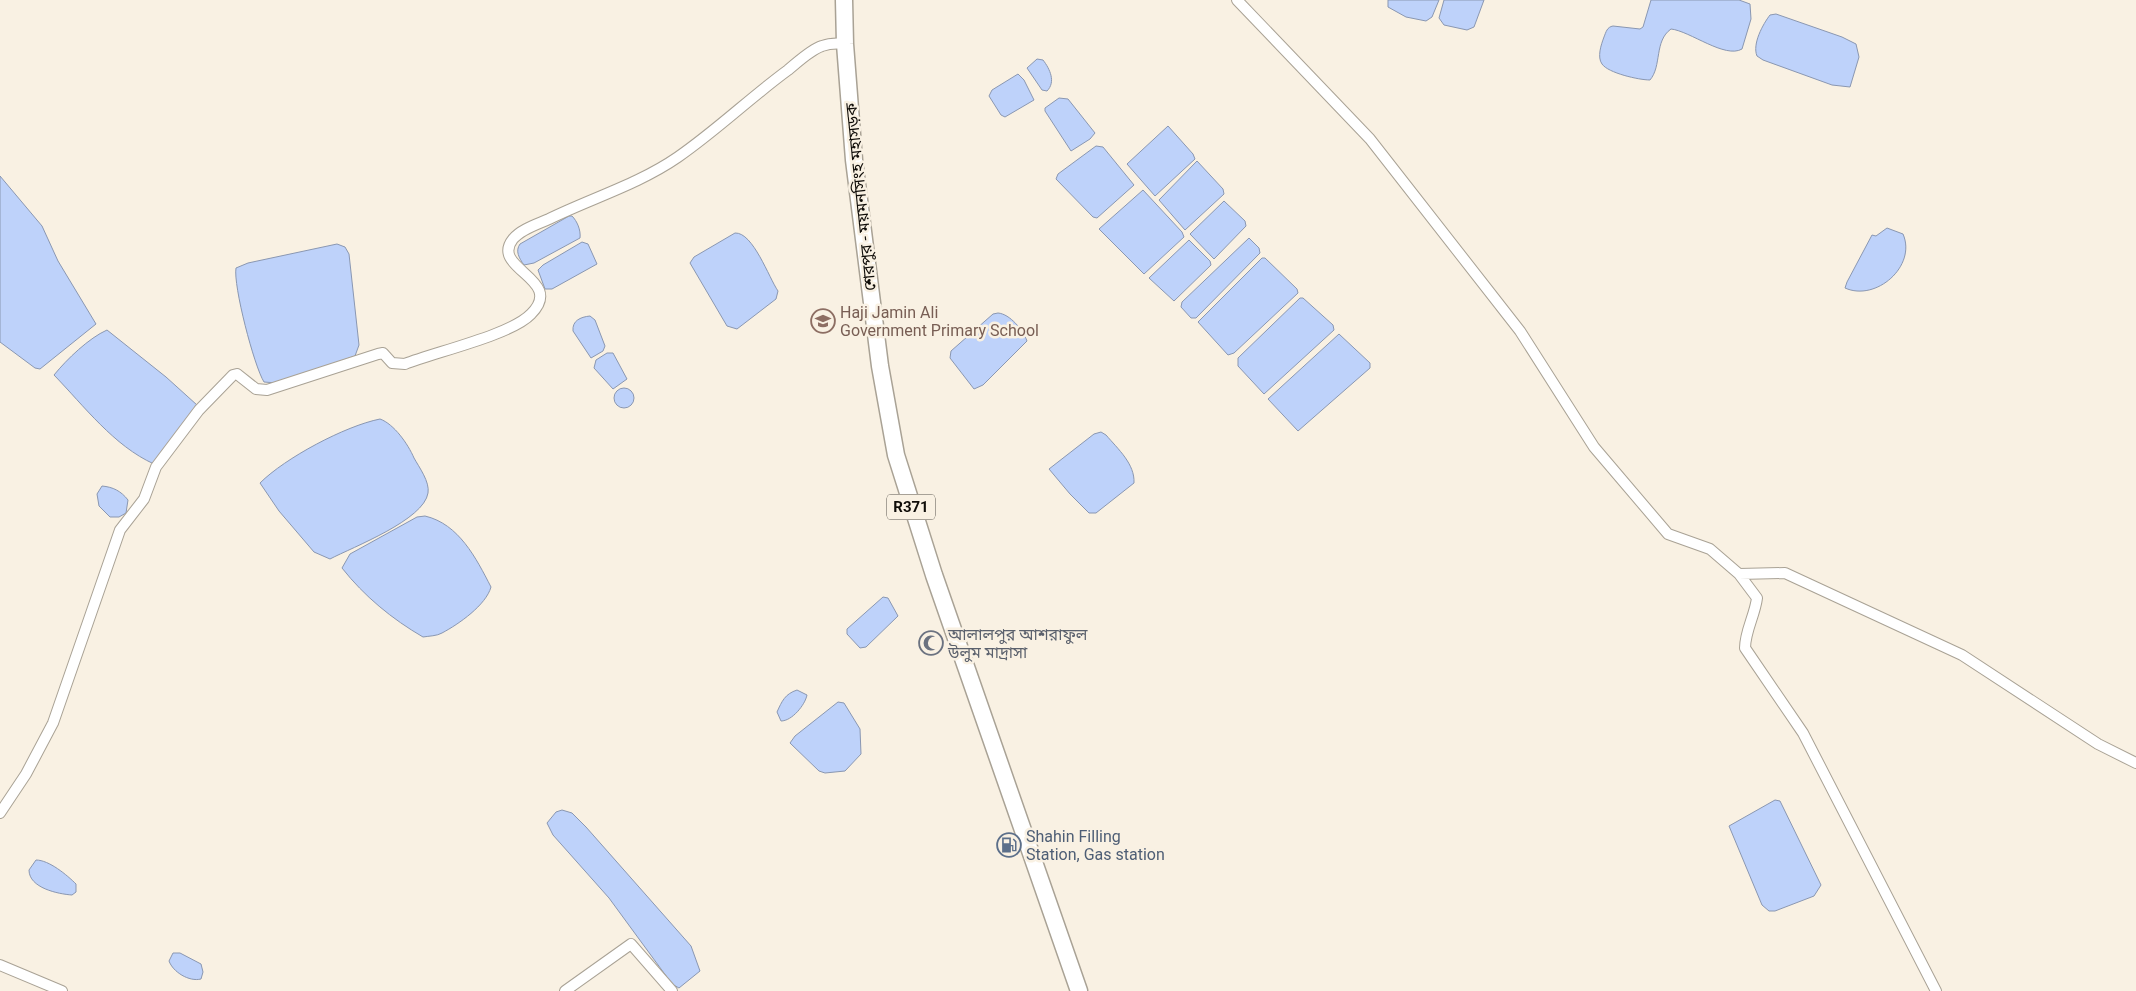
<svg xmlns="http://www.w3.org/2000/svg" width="2136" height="991" font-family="Roboto,'Noto Sans Bengali',sans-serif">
  <rect width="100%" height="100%" fill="#f9f1e3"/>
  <path fill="#bed2fa" stroke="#8a97b1" d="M1388,0H1439L1432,17L1426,21L1406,17L1388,7Z
    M1444,0H1484L1474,27L1467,30L1444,25L1439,18Z
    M1651,0H1739L1750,4L1751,19L1742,49C1725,59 1690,31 1671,29C1654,41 1662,66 1650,80C1639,80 1608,73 1602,64C1597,57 1601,45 1604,37C1606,32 1607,27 1613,26L1640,29L1643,27Z
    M1776,14L1842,37L1856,44L1859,57L1850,87L1832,85L1763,60L1757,56C1752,44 1763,24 1770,15Z
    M1037,59L1043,60C1050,69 1056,82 1047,91L1042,90L1027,68Z
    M1018,74L1024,80L1034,100L1005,117L1001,115L989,96L992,90Z
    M1059,98L1068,99L1095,133L1090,139L1071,151L1045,111V108Z
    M1168,126L1193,154L1195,159L1155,196L1127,164Z
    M1096,146L1103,147L1134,185L1097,218L1093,217L1056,179L1058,174Z
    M1197,161L1223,189L1224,194L1185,230L1159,200Z
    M0,176L42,226L58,261L96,324L40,369L35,368L0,342Z
    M1143,190L1182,232L1184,237L1144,274L1099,229Z
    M1224,201L1245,221L1246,226L1214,259L1190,234Z
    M569,216H572C577,221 581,230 580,238L534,263L524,265C519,258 515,251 520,244Z
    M1887,228L1903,234C1917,266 1876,302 1845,288L1847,282L1872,235L1876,236Z
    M735,233C753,232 769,278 778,291L776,299L737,329L727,326L690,263L694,257Z
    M1249,238L1259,248L1260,253L1196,318H1191L1181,307L1182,302Z
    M1189,240L1210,261L1211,265L1174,301L1149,278Z
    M582,242L588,244L597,264L552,289H545L538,270L543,265Z
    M337,244L345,247L349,254L359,345L355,356L277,383L264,382C254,366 233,285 236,268L248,263Z
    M1262,258H1265L1297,289L1298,293L1234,353L1228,355L1198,322Z
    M1300,298H1303L1333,325L1334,330L1264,394L1238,366V358Z
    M998,313C1010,314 1023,330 1027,341L983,385L974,389L950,358L951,351L993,314Z
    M590,316L595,320L605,346L603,351L591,358L573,331C572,321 580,317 590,316Z
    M107,330L166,377L197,405L154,464C114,446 84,406 54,375C67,359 89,338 107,330Z
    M1339,334L1370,363V368L1298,431L1268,399Z
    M607,353H613L627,379L613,389L594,368L596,360Z
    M614 398a10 10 0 1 1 20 0a10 10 0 1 1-20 0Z
    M380,419C394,424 408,444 414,458C419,467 430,482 428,493C424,520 353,547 330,559L314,552L279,511L260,483C285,458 345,426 380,419Z
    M1101,432L1106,435C1118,449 1135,464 1134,483L1096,513H1089L1070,494L1049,469L1094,434Z
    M102,486C113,487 121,491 128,500L126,513L119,517H110L99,506L97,494Z
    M425,516C459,524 476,558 491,587C486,605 459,624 442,633C437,636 429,636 423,637C392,619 364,596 342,568L350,554L417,517Z
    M883,597L888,598L898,616L866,647L860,648L847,634V629Z
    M797,690L807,695C805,705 792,721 781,721L777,712C782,701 785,694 797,690Z
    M838,702L844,703L860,729L861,754L845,771L825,773L819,771L790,743L795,736Z
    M1775,800L1780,801L1821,885L1814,896L1775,911H1769L1762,905L1729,826Z
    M562,810L572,813L586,827L691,946L700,971L679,988L672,984L609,898L553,835L547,823L556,812Z
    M36,860C49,860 67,875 76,884V892L72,895C58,894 29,888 29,870Z
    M173,953H180L201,964L203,972L201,979C189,982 173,972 169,961Z"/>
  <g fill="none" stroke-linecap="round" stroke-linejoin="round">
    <g stroke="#a9a295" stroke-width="12">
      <path id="street" d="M1237,0L1370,139L1520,331L1594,447L1668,534L1710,549L1739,574L1757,598C1755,615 1745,631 1745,648L1803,733L1936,991
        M1739,574L1785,573L1962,655L2098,744L2136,763
        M0,813L26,774L53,723L120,530L144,499L156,467L199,410L233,375L237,374L256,389L267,390L378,354L383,353L392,363L405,364C435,352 511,335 531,314C566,279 489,269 513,239C521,229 538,224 549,219C592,198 639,184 678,157C717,130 751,97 788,70C798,62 810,50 822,46C830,43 837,43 845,44
        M0,965L62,991
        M565,991L631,944L672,991"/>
    </g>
    <g stroke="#a9a295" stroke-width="19">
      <path id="primary" d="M844,0L845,44L854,160L880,366L896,455L934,575L1079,991"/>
    </g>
    <use href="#street" stroke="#fff" stroke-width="10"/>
    <use href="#primary" stroke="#fff" stroke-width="16"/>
  </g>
  <defs>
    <g id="school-ring" transform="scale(1.25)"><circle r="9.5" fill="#f9f1e3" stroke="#8d6e63" stroke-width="1.5"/><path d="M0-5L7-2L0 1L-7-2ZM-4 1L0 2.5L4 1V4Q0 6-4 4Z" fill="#8d6e63"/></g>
    <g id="mosque-ring" transform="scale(1.25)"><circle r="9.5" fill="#f9f1e3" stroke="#6b7280" stroke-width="1.5"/><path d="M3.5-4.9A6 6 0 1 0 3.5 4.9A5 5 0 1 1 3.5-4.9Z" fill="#6b7280"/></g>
    <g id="fuel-ring" transform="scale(1.25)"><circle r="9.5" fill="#f9f1e3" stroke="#5c6f8a" stroke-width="1.5"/><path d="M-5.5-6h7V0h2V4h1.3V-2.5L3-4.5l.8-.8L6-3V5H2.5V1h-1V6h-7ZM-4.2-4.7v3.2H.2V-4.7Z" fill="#5c6f8a"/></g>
  </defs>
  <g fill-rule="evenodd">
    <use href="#school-ring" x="823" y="321"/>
    <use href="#mosque-ring" x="931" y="643"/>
    <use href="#fuel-ring" x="1009" y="845"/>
  </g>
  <g text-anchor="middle" stroke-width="5" stroke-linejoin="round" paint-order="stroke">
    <rect fill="#f9f1e3" stroke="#55514a" stroke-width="1" x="887" y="494.5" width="48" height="25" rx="4"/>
    <g font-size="15" font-weight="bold" fill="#0f0c08">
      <text x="911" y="512">R371</text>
    </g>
    <g font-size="16" fill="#0f0c08" stroke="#f9f1e3">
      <text transform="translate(860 197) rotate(-96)" y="6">শেরপুর - ময়মনসিংহ মহাসড়ক</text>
    </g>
    <g font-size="16" fill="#785e54" stroke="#f9f1e3" text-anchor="start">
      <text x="840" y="318">Haji Jamin Ali<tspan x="840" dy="18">Government Primary School</tspan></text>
    </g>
    <g font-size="16" fill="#5b616d" stroke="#f9f1e3" text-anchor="start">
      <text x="948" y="640">আলালপুর আশরাফুল<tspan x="948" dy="18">উলুম মাদ্রাসা</tspan></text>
    </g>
    <g font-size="16" fill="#4e5e75" stroke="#f9f1e3" text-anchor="start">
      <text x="1026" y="842">Shahin Filling<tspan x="1026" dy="18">Station, Gas station</tspan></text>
    </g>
  </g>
</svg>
